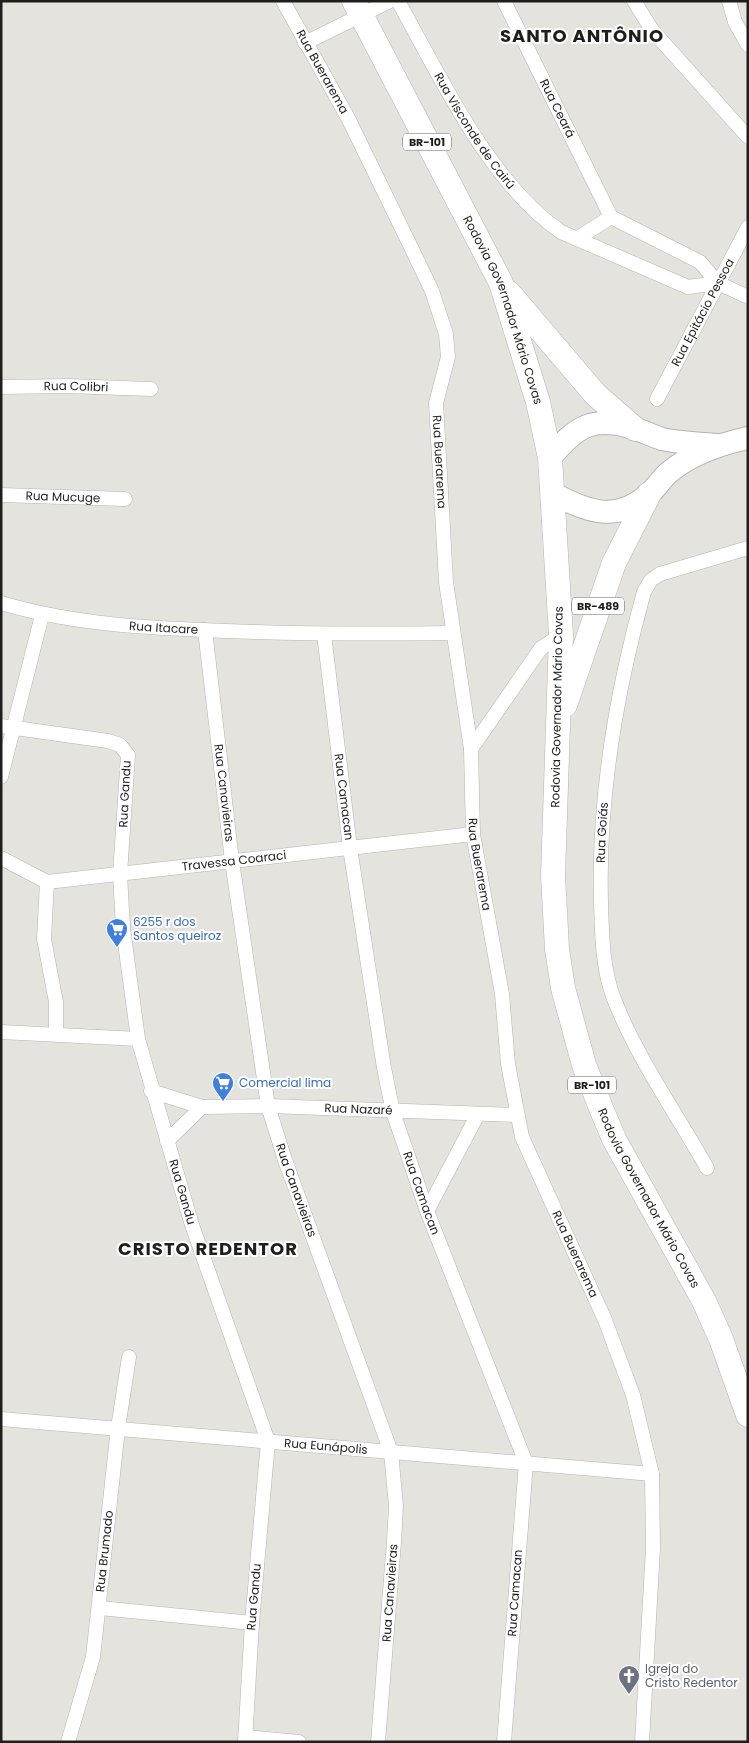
<svg xmlns="http://www.w3.org/2000/svg" width="749" height="1743" font-family="Poppins,sans-serif">
  <rect width="100%" height="100%" fill="#e4e3de"/>
  <g fill="none" stroke-linecap="round" stroke-linejoin="round">
    <g stroke="#b5b4b0" stroke-width="15">
      <g id="minor">
        <path id="s1" d="M283,1L348,118L409,243L432,291L446,334L448,357L436,403L446,582L471,749L473,834L502,994L508,1064L522,1137L605,1320L633,1395L652,1474L653,1548L642,1742"/>
        <path id="s2" d="M398,1C441,78 488,181 561,232L688,287L718,283"/>
        <path id="s3" d="M504,1L611,217"/>
        <path d="M634,1L652,30L748,137"/>
        <path d="M729,1L735,22L748,45"/>
        <path d="M305,43L390,1"/>
        <path d="M611,217L700,262L718,283L748,297"/>
        <path d="M578,238L611,217"/>
        <path id="s4" d="M1,387L67,386L151,389"/>
        <path id="s5" d="M657,399L748,227"/>
        <path id="s6" d="M1,495L125,499"/>
        <path id="s7" d="M1,603C75,625 149,628 226,631C302,634 377,634 453,633"/>
        <path id="s8" d="M205,630L232,861L268,1106L285,1160L391,1452L396,1506L394,1542L378,1742"/>
        <path id="s9" d="M324,634L350,848L384,1068L393,1112L427,1211L526,1463L504,1742"/>
        <path id="s10" d="M1,726L108,741L120,745L128,755L120,874L123,928L138,1039L191,1222L268,1441L252,1623L245,1742"/>
        <path d="M471,749L541,648L561,635"/>
        <path d="M1,777L42,615"/>
        <path id="s11" d="M1,858L47,882L473,834"/>
        <path d="M47,882L44,939L56,1002V1034"/>
        <path d="M1,1032L138,1039"/>
        <path id="s12" d="M151,1091L202,1107L268,1106L516,1115"/>
        <path d="M167,1141L202,1107"/>
        <path id="s13" d="M707,1168C676,1113 637,1058 614,999C602,967 602,935 601,902C598,797 616,693 644,592L651,580L660,574L748,548"/>
        <path d="M427,1211L478,1114"/>
        <path id="s14" d="M1,1419L652,1474"/>
        <path d="M100,1608L252,1623"/>
        <path d="M246,1737L299,1742"/>
        <path id="s15" d="M68,1742L93,1657L118,1428L129,1357"/>
      </g>
    </g>
    <g stroke="#b5b4b0" stroke-width="24">
      <path id="primary" d="M550,458C577,425 594,415 636,429C645,432 653,436 662,439C679,443 698,443 715,445
        M554,494C588,512 617,523 649,494C656,488 661,480 667,474C690,454 720,444 748,438"/>
    </g>
    <g stroke="#b5b4b0" stroke-width="25">
      <g id="trunk">
        <path id="s16" d="M354,1L501,283L538,402L550,458L561,635L553,876L557,949L563,988L584,1065L601,1108L614,1139L704,1301L721,1339L748,1415"/>
        <path d="M509,293L595,394L635,429"/>
        <path d="M565,705L614,563L649,494"/>
      </g>
    </g>
    <use href="#minor" stroke="#fff" stroke-width="14"/>
    <use href="#primary" stroke="#fff" stroke-width="22"/>
    <use href="#trunk" stroke="#fff" stroke-width="24"/>
  </g>
  <defs>
    <g id="supermarket-pin" transform="scale(1.125)"><path d="M0 17L-7.5 6A9.5 9.5 0 1 1 7.5 6Z" fill="#3f7fe0" stroke="#fff"/><path d="M-6-5.5h2.5l.6 2H6L4.5 2H-2.5L-4.4-4H-6ZM-1.5 3.2a1.3 1.3 0 1 0 .1 0ZM3 3.2a1.3 1.3 0 1 0 .1 0Z" fill="#fff"/></g>
    <g id="church-pin" transform="scale(1.125)"><path d="M0 17L-7.5 6A9.5 9.5 0 1 1 7.5 6Z" fill="#6b7280" stroke="#fff"/><path d="M-1.2-6h2.4v3.5h3.3v2.4h-3.3V6h-2.4V-.1h-3.3v-2.4h3.3Z" fill="#fff"/></g>
  </defs>
  <g fill-rule="evenodd">
    <use href="#supermarket-pin" x="117" y="929"/>
    <use href="#supermarket-pin" x="223" y="1083"/>
    <use href="#church-pin" x="629" y="1676"/>
  </g>
  <g text-anchor="middle" stroke-width="4" stroke-linejoin="round" paint-order="stroke">
    <g fill="#fff" stroke="#626260" stroke-width="1">
      <rect x="403" y="133.5" width="48" height="17" rx="4"/>
      <rect x="572" y="597.5" width="52" height="17" rx="4"/>
      <rect x="568" y="1076.5" width="48" height="17" rx="4"/>
    </g>
    <g font-size="11" font-weight="bold" fill="#1e1e1c">
      <text x="427" y="146">BR-101</text>
      <text x="598" y="610">BR-489</text>
      <text x="592" y="1089">BR-101</text>
    </g>
    <g font-size="12" fill="#1e1e1c" stroke="#fff">
      <text dy="4" stroke="none"><textPath href="#s1" startOffset="81">Rua Buerarema</textPath></text>
      <text dy="4" stroke="none"><textPath href="#s3" startOffset="120">Rua Ceará</textPath></text>
      <text dy="4" stroke="none"><textPath href="#s2" startOffset="151">Rua Visconde de Cairú</textPath></text>
      <text dy="4" stroke="none"><textPath href="#s16" startOffset="344">Rodovia Governador Mário Covas</textPath></text>
      <text dy="4" stroke="none"><textPath href="#s5" startOffset="98">Rua Epitácio Pessoa</textPath></text>
      <text dy="4" stroke="none"><textPath href="#s4" startOffset="75">Rua Colibri</textPath></text>
      <text dy="4" stroke="none"><textPath href="#s1" startOffset="501">Rua Buerarema</textPath></text>
      <text dy="4" stroke="none"><textPath href="#s6" startOffset="62">Rua Mucuge</textPath></text>
      <text dy="4" stroke="none"><textPath href="#s7" startOffset="165">Rua Itacare</textPath></text>
      <text transform="translate(557 707) rotate(-89)" y="4">Rodovia Governador Mário Covas</text>
      <text dy="4" stroke="none"><textPath href="#s8" startOffset="164">Rua Canavieiras</textPath></text>
      <text transform="translate(125 794) rotate(-87)" y="4">Rua Gandu</text>
      <text dy="4" stroke="none"><textPath href="#s9" startOffset="164">Rua Camacan</textPath></text>
      <text dy="4" stroke="none"><textPath href="#s13" startOffset="361">Rua Goiás</textPath></text>
      <text dy="4" stroke="none"><textPath href="#s11" startOffset="240">Travessa Coaraci</textPath></text>
      <text dy="4" stroke="none"><textPath href="#s1" startOffset="906">Rua Buerarema</textPath></text>
      <text dy="4" stroke="none"><textPath href="#s12" startOffset="210">Rua Nazaré</textPath></text>
      <text dy="4" stroke="none"><textPath href="#s8" startOffset="569">Rua Canavieiras</textPath></text>
      <text dy="4" stroke="none"><textPath href="#s10" startOffset="578">Rua Gandu</textPath></text>
      <text dy="4" stroke="none"><textPath href="#s9" startOffset="569">Rua Camacan</textPath></text>
      <text dy="4" stroke="none"><textPath href="#s16" startOffset="1259">Rodovia Governador Mário Covas</textPath></text>
      <text dy="4" stroke="none"><textPath href="#s1" startOffset="1311">Rua Buerarema</textPath></text>
      <text dy="4" stroke="none"><textPath href="#s14" startOffset="326">Rua Eunápolis</textPath></text>
      <text dy="4" stroke="none"><textPath href="#s15" startOffset="195">Rua Brumado</textPath></text>
      <text transform="translate(390 1593) rotate(-86)" y="4">Rua Canavieiras</text>
      <text transform="translate(515 1593) rotate(-86)" y="4">Rua Camacan</text>
      <text transform="translate(254 1597) rotate(-85)" y="4">Rua Gandu</text>
    </g>
    <g font-size="12" fill="#366cbe" stroke="#fff" text-anchor="start">
      <text x="133" y="926">6255 r dos<tspan x="133" dy="14">Santos queiroz</tspan></text>
      <text x="239" y="1087">Comercial lima</text>
    </g>
    <g font-size="12" fill="#5b616d" stroke="#fff" text-anchor="start">
      <text x="645" y="1673">Igreja do<tspan x="645" dy="14">Cristo Redentor</tspan></text>
    </g>
    <g font-size="18" font-weight="bold" letter-spacing="1" fill="#1e1e1c" stroke="#fff">
      <text x="582" y="42">SANTO ANTÔNIO</text>
      <text x="208" y="1255">CRISTO REDENTOR</text>
    </g>
  </g>
  <rect width="749" height="1743" fill="none" stroke="#1e1e1c" stroke-width="5"/>
</svg>
